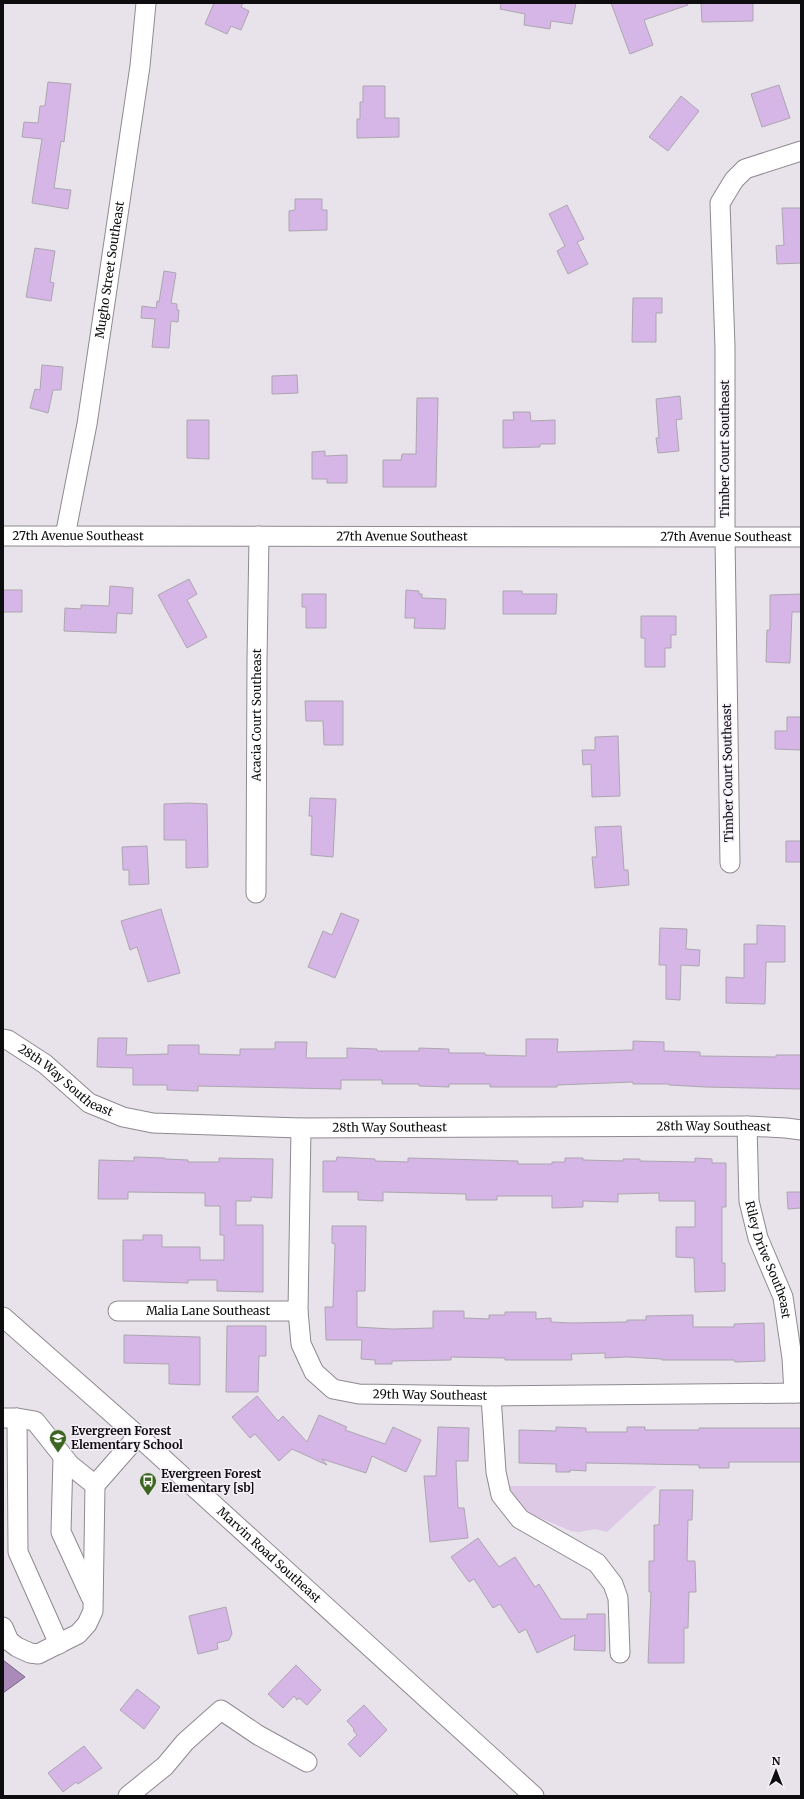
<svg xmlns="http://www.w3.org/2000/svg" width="804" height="1799" font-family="Merriweather,serif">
  <rect width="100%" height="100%" fill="#e8e2eb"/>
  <path fill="#ddc8e6" d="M507,1486H657L607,1532L595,1529L579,1532L571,1531L531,1514L515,1500Z"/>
  <path fill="#a98ab8" stroke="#7a6485" d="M3,1660L25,1677L3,1693Z"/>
  <path fill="#d6b6e6" stroke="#aca6af" d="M214,3H243L241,7L249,11L241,30L231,26L227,34L205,24Z
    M501,3H576L572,24L551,21L550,29L524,25L525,14L500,9Z
    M611,3H687L688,5L644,20L653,45L630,54Z
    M701,3H753V21L702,22Z
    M48,82L71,84L64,142L61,141L54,188L71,190L68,209L32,203L42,139L22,137L24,122L38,123L40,106H45Z
    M779,85L790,118L762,127L751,94Z
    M363,86H385V118H399V137L357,138V119H360V102H363Z
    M681,96L699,111L668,151L649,137Z
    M295,199H322V210H327V230L289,231V211L295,210Z
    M567,205L584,239L577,242L588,264L568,274L557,251L565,246L549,214Z
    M782,208H801V263L777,264L776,246L784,245Z
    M35,248L55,251L50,282L54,283L51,301L26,297Z
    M164,271L176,273L171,303L177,304V310H179L178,322L171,321L169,348L152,347L155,319L141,318L142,306L156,308L157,301L159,302Z
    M633,298H662V313H656V342H632Z
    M42,365L63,367L61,390H53L48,413L30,408L35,389L40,390Z
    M297,375L298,393L272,394V376Z
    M680,396L682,419L676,420L679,451L658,453L656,438H659L656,399Z
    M417,398H438L436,487H383V460H401L402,454H416Z
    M513,412H530L531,421L555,420V444H540V447L503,448V420H514Z
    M187,420H209V459L187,458Z
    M325,451V456L347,455V483H327V479H312V452Z
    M189,579L197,594L187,600L207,637L187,648L158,595Z
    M110,586L133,588L132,614L117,613L116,633L64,631L65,608L81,609V605L109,606Z
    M3,590H22V612H3Z
    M406,590L419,591V594H422V598L446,599L445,629L414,628L415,618H405Z
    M503,591H522V594H557L556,614H503Z
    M302,594H326V628H306V607H302Z
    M801,594V612H792L790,663L766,662L767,630H770V595Z
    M641,616H676V635H671V648H665V667H645V638H641Z
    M305,701H343V745H324L323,721H306Z
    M787,717H801V750L775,749V731H787Z
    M618,736L620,796L592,797L591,764L583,765L582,750H595V737Z
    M310,798L336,799L333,857L311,855L312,816H309Z
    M188,803L207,804L208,867L186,868V840H164V804Z
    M621,826L624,870H628L629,885L595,888L592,857H597L595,827Z
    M786,841H801V862H786Z
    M147,846L149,884L129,885V870H123L122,847Z
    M161,909L180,973L148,982L137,947L130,950L121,921Z
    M341,913L359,920L335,978L308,967L323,931L332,935Z
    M757,925L785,926V962H766L765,1004L726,1003V977L744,978V944H757Z
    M660,928L687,929L686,949L700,950L699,966L681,965L680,1000L666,999V965H659Z
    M98,1038H127L126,1055L168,1054V1045H199V1054L240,1055V1049H275V1042H307L306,1058H347V1048L377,1049V1051H419V1048L449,1049V1053H485V1055L526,1056V1039H558L557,1052L633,1050V1041L664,1042V1051L700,1052V1056L776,1057V1055H801V1089L705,1087L669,1085V1084H633V1082L557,1085V1087H490V1084H449V1087L419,1086V1084H382V1080H341V1089L198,1086V1091L167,1090V1085H133V1068L97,1067Z
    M134,1157L165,1158V1159L188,1160V1162H219V1158L273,1159L272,1198L251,1197V1201H236V1225H263V1292L217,1291V1280H188V1283L123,1281V1240H143V1235H162V1247H200V1260H224V1235H220V1206H205V1193L128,1192V1199H98L99,1160L134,1161Z
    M337,1157L375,1159V1161L408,1162V1158L518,1161V1164H552V1162H565V1158H583V1160L623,1161V1159H640V1161L695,1162V1158L712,1159V1163H726V1207H722V1263H725V1291L695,1292L694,1258L676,1257V1227H695V1201H659V1193L618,1194V1202L583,1201V1207L552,1208V1196H497V1200H466V1194L383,1192V1201L358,1200V1192H323V1161H336Z
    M787,1192H801V1208L788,1209Z
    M332,1226H366L365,1291H357V1327L392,1329L433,1328V1311H464V1318L489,1319V1315H505V1312H536V1319L551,1318V1322L571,1323L627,1322V1320H646V1316L693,1315V1327H734V1324L764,1323L765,1361L735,1362L734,1360H662V1359L627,1357L605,1358V1353L571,1354L572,1360H505V1358L451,1357V1360L392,1361V1364H375V1360L361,1359L362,1340H326L325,1307H333L335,1244L332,1243Z
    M227,1326H266V1356H259L258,1392H226Z
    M124,1335L200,1337V1385L169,1384V1364L124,1363Z
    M257,1396L278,1421L283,1416L307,1442L319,1415L347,1427L345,1430L385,1444L393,1427L421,1440L406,1472L372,1456L366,1473L322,1459L327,1465L292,1449L279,1461L255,1434L250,1438L232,1417Z
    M438,1427L469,1428L468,1461H456L458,1508H464L468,1538L430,1542L424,1476H436Z
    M556,1427L586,1428V1432H627V1427H645V1430H699V1428H801V1462H729V1468H699V1465L586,1463V1471L570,1470V1472H556V1464L519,1463V1430L556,1431Z
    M660,1490H693L692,1520H688L687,1561H695L696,1592H689L688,1628H684V1663H648L651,1592H649V1561H654V1525H659Z
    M478,1538L499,1567L515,1557L535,1587L539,1584L561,1619H587V1614H605V1651L574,1650L575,1635L537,1653L526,1629L519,1633L500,1604L493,1608L474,1579L469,1582L451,1557Z
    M226,1607L232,1634L229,1640L217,1643L218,1649L198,1654L189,1616Z
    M296,1665L321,1690L307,1705L299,1698L297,1700L294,1696L283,1708L268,1694Z
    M137,1689L160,1707L144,1729L120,1710Z
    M364,1705L387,1730L360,1757L348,1744L357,1735L353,1730L354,1729L347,1721Z
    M84,1746L102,1768L78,1784L76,1782L63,1792L48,1773Z"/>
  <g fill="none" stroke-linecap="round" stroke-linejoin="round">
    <g stroke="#8f8991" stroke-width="21">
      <g id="minor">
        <path id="s1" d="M3,536L801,537"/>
        <path id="s2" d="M65,536L87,424L140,66L146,3"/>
        <path d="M730,863L725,537V347L720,203L734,180L745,169L801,151"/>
        <path id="s3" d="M256,893L257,660L259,536"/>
        <path id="s4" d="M3,1039L8,1040L45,1064L89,1103L123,1117L153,1123L301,1128L747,1126L786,1128L801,1130"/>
        <path id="s5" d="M747,1126L749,1201L758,1238L783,1297L792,1358L794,1393"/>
        <path id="s6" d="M301,1128L298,1311L301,1344L314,1372L333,1389L359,1394L491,1396L801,1393"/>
        <path id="s7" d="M118,1311H298"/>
        <path id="s8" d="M3,1317L138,1436L534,1796"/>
        <path d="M491,1396L496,1472L501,1495L520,1519L597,1563L613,1584L618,1598L620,1653"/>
        <path d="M3,1418H17L35,1421L70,1465L95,1485"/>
        <path d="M17,1418L18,1552L59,1644"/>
        <path d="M63,1457L61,1532L91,1597"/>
        <path d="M3,1627L9,1641L17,1647L30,1653L38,1654L78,1634L87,1624L93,1611L95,1485L138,1436"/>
        <path d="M128,1796L165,1766L185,1742L221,1710L258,1735L307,1762"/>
      </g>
    </g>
    <use href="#minor" stroke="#fff" stroke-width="19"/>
  </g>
  <defs>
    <g id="school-pin" transform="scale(0.9)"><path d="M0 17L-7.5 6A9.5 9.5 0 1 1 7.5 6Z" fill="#3c6521" stroke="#f5eff8"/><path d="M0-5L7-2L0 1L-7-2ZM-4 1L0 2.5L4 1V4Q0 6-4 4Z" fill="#fff"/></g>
    <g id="bus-pin" transform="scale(0.9)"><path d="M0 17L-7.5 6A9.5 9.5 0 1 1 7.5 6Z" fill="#3c6521" stroke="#f5eff8"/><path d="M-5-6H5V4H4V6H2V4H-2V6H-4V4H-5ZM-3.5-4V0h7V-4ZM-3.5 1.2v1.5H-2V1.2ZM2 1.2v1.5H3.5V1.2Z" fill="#fff"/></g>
  </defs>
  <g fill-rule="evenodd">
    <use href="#school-pin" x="58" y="1438"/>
    <use href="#bus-pin" x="148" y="1481"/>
  </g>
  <g text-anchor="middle" stroke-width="3" stroke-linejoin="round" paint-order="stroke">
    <g font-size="12" fill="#0d0c0e" stroke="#f5eff8">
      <text dy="4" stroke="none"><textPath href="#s2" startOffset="270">Mugho Street Southeast</textPath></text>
      <text transform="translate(725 449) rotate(-90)" y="4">Timber Court Southeast</text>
      <text dy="4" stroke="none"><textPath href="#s1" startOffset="75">27th Avenue Southeast</textPath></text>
      <text dy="4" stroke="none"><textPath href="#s1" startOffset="399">27th Avenue Southeast</textPath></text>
      <text dy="4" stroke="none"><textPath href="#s1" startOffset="723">27th Avenue Southeast</textPath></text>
      <text dy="4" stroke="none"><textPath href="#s3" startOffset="178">Acacia Court Southeast</textPath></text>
      <text transform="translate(728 773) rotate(-91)" y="4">Timber Court Southeast</text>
      <text dy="4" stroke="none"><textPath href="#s4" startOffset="76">28th Way Southeast</textPath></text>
      <text dy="4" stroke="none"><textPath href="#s4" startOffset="736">28th Way Southeast</textPath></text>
      <text dy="4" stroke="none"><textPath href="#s4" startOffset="412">28th Way Southeast</textPath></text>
      <text dy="4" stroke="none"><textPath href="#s5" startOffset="137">Riley Drive Southeast</textPath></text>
      <text dy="4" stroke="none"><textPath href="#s7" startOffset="90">Malia Lane Southeast</textPath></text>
      <text dy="4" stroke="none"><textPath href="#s6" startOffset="370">29th Way Southeast</textPath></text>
      <text dy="4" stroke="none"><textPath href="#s8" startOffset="357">Marvin Road Southeast</textPath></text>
    </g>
    <g font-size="12" font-weight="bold" fill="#0d0c0e" stroke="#f5eff8" text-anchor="start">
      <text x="71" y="1435">Evergreen Forest<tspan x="71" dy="14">Elementary School</tspan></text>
      <text x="161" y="1478">Evergreen Forest<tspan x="161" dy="14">Elementary [sb]</tspan></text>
    </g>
  </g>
  <rect width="804" height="1799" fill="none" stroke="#0d0c0e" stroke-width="8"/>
  <g transform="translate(776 1771)" stroke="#f5eff8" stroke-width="3" paint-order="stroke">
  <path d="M0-3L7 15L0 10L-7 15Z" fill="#0d0c0e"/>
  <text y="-6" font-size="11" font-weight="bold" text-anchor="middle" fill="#0d0c0e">N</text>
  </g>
</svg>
